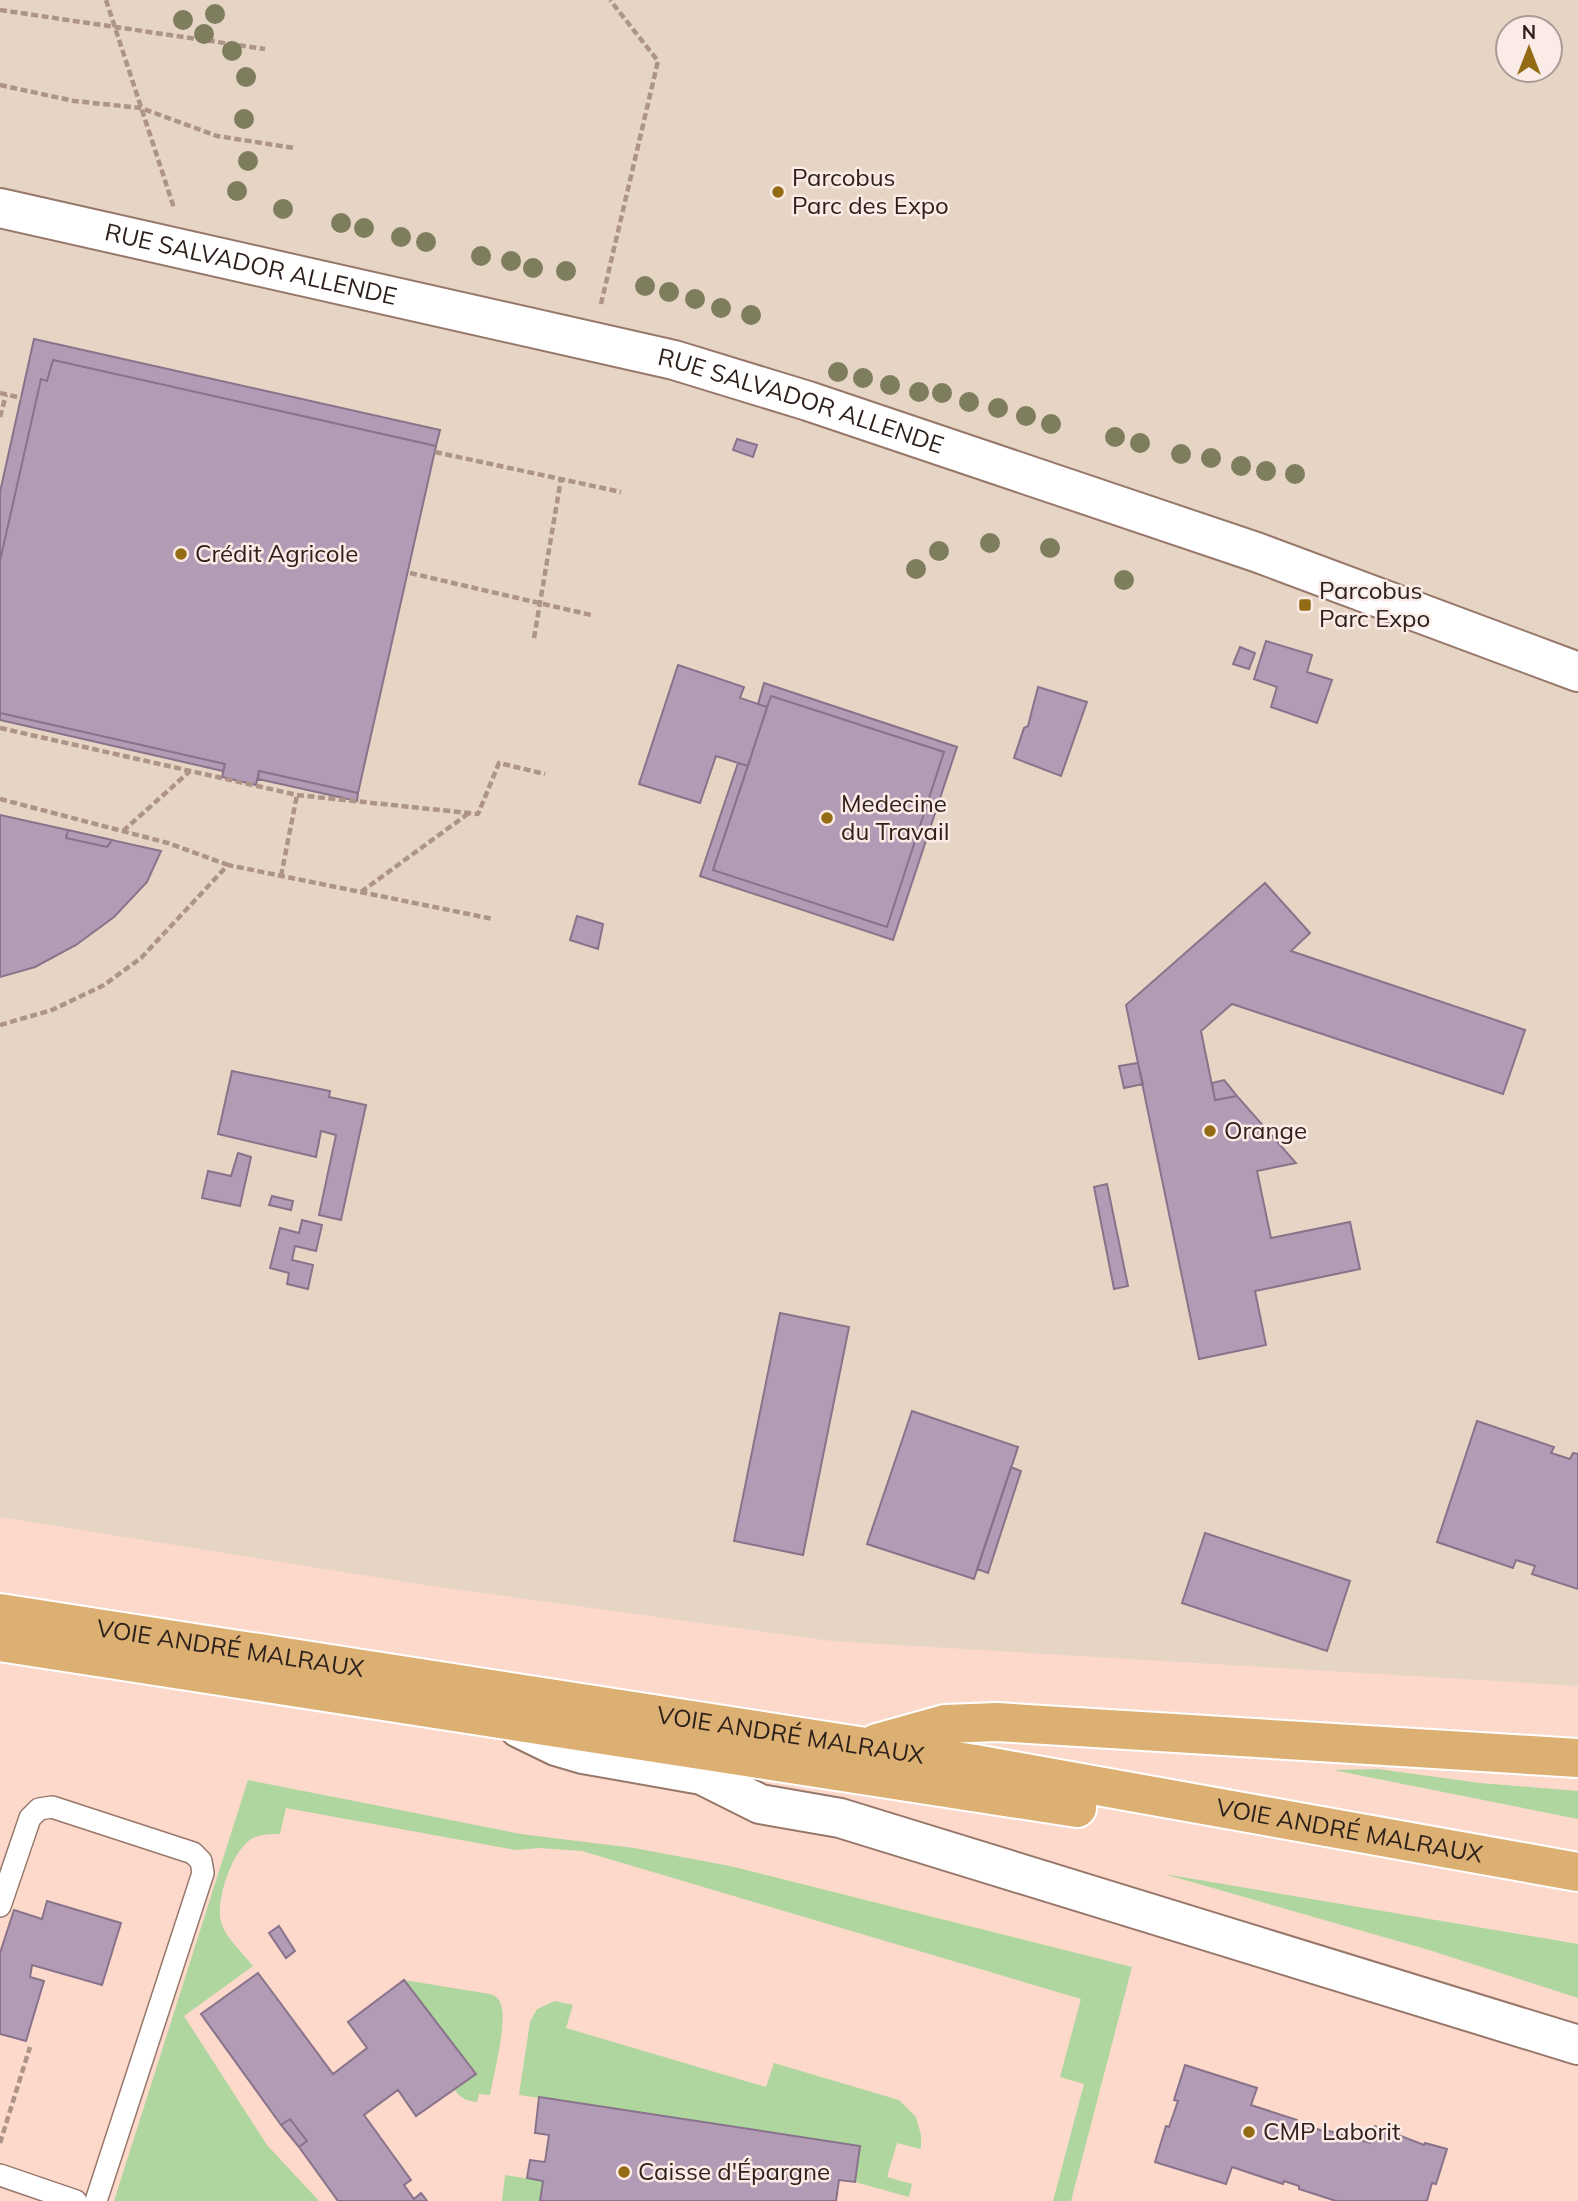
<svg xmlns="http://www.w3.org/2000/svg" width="1578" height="2201" font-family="Mulish,sans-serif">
  <rect width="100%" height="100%" fill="#fdd9cb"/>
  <path fill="#e6d5c4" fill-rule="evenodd" d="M0,0H1578V1686L831,1641L425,1585L0,1517ZM1508,28H1550V70H1508Z"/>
  <path fill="#aed69e" d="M1378,1769L1480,1783L1578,1791V1819L1333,1770Z
    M248,1780L521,1834L634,1848L730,1866L1132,1967L1071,2201H1053L1084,2084L1060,2077L1081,1999L582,1851L539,1848L516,1850L286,1808L280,1834C271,1834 262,1834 253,1838C233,1848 215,1900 221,1922C225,1937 243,1953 253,1966L184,2016L267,2145L319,2201H114Z
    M1164,1874L1578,1944V1998L1429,1950Z
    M404,1980L490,1994C496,1996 499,1998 501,2005C507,2023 494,2074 490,2095L479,2094L477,2102C465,2101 461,2098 454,2089L476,2073Z
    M555,2001L573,2005L566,2028L766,2087L774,2063L899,2100L916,2117L921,2135V2149L897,2143L887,2177L912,2184L909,2197L855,2182L860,2146L519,2095L530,2022L537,2009Z
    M505,2175L543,2181L540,2201H502Z"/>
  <path fill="#b29bb4" stroke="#89738b" stroke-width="2" d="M34,339L440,430L436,446L53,360L47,381L41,379L0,561V492Z
    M53,360L436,446L358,793L259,771L256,785L222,777L225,764L0,713V561L41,379L47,381Z
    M737,439L757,445L753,457L733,450Z
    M1266,641L1312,655L1307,672L1332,680L1317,723L1271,707L1277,687L1254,679Z
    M1240,647L1255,653L1249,669L1233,664Z
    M678,665L744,687L740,698L767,707L748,766L716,756L700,803L639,784Z
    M764,683L957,747L893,940L700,876L738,763L748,766L713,870L887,927L944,752L771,696L767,707L758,704Z
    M1038,687L1087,702L1061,776L1014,758L1024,728L1028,726Z
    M771,696L944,752L887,927L713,870Z
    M0,713L225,764L223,771L0,720Z
    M259,771L358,793L357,801L258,779Z
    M0,815L68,830L66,838L107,847L112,840L161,851L147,882L114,917L76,945L35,967L0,977Z
    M68,830L112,840L107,847L66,838Z
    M1265,883L1310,933L1291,951L1525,1030L1503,1094L1232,1004L1201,1031L1215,1100L1237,1096L1296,1163L1257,1171L1271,1238L1350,1222L1360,1269L1255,1291L1266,1345L1199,1359L1126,1005Z
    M577,916L603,924L598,949L570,940Z
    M1138,1063L1143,1084L1124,1088L1119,1066Z
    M232,1071L330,1091L329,1097L366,1105L341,1220L319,1215L336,1135L321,1131L316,1157L218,1134Z
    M1224,1080L1237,1096L1215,1100L1212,1083Z
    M238,1153L251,1157L240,1206L202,1198L208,1171L231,1176Z
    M1107,1184L1128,1286L1114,1289L1094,1187Z
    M272,1196L293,1201L291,1210L269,1205Z
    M302,1220L322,1225L316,1251L295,1246L292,1260L313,1265L308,1289L287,1284L289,1273L270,1268L280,1228L299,1233Z
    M780,1313L849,1327L803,1555L734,1541Z
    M912,1411L1018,1447L974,1579L867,1544Z
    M1477,1421L1554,1447L1551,1453L1570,1459L1573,1453L1578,1454V1589L1532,1574L1535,1566L1516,1560L1513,1568L1437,1542Z
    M1011,1467L1021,1471L988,1573L977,1569Z
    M1205,1533L1350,1581L1327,1651L1182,1603Z
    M47,1901L121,1923L102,1985L32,1965L30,1977L44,1981L26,2041L0,2034V1953L14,1910L42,1919Z
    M279,1926L295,1951L286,1958L269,1933Z
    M258,1973L333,2074L367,2048L348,2022L404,1980L476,2074L416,2116L398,2090L364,2115L411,2180L404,2185L414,2199L421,2193L427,2201H338L299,2147L307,2141L290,2119L281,2125L201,2014Z
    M1185,2065L1257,2088L1251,2105L1297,2120V2122L1323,2131V2129L1370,2143L1375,2126L1424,2145L1425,2143L1447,2149L1436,2184L1432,2183L1427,2201H1336L1299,2189V2186L1284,2181L1283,2184L1232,2167L1226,2184L1155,2162L1166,2126L1169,2127L1178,2101L1174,2100Z
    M539,2097L860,2146L855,2182L839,2180L836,2201H540L543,2181L527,2178L530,2160L545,2162L549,2135L535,2133Z
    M290,2119L307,2141L299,2147L281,2125Z"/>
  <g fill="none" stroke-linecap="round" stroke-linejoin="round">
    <g stroke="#97776a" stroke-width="24">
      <path id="service" d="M0,1906L30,1818L39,1809L52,1807L193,1853L201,1861L203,1873L96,2201
        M0,2175L76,2201"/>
    </g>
    <g stroke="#97776a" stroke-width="42">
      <g id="tertiary">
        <path id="s1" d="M0,208L674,360L808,401L1256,552L1578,672"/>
        <path d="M519,1728L556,1746L583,1754L702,1775L760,1804L840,1818L1578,2045"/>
      </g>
    </g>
    <g stroke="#fff" stroke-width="42">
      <g id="primary">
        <path id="s2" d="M0,1613L975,1764L1578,1872"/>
        <path d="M0,1642L1077,1808"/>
        <path d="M877,1743L945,1724L997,1722L1578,1758"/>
      </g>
    </g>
    <path stroke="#ae9389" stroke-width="4.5" stroke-dasharray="7 3.5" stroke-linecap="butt" d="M106,0L174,208
      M0,10L265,49
      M0,85L74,101L141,108L217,136L294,148
      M601,304L658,61L610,0
      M0,393L21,398
      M0,417L6,395
      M435,452L621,492
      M410,573L591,615
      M534,638L561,479
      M0,728L297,795L478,814L499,763L545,774
      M0,799L168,843L228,865
      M123,831L190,771
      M281,876L297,795
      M361,892L469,813
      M0,1025L52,1010L104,985L141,958L228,865L493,919
      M0,2143L30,2047"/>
    <use href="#service" stroke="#fff" stroke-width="21"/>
    <use href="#tertiary" stroke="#fff" stroke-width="38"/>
    <use href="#primary" stroke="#dcb073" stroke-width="38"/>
  </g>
  <g fill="#7e7e5e">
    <circle cx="215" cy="14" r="10"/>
    <circle cx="183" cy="20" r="10"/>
    <circle cx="204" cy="34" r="10"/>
    <circle cx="232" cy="51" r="10"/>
    <circle cx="246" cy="77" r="10"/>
    <circle cx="244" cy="119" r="10"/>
    <circle cx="248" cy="161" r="10"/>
    <circle cx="237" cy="191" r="10"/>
    <circle cx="283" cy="209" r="10"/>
    <circle cx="341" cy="223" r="10"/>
    <circle cx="364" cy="228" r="10"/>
    <circle cx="401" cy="237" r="10"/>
    <circle cx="426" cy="242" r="10"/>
    <circle cx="481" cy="256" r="10"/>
    <circle cx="511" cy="261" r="10"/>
    <circle cx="533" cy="268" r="10"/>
    <circle cx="566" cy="271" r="10"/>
    <circle cx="645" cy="286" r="10"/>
    <circle cx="669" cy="292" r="10"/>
    <circle cx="695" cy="299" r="10"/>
    <circle cx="721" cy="308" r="10"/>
    <circle cx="751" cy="315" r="10"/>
    <circle cx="838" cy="372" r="10"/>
    <circle cx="863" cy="378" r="10"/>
    <circle cx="890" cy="385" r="10"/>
    <circle cx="919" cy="392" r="10"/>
    <circle cx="942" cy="393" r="10"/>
    <circle cx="969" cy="402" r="10"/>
    <circle cx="998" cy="408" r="10"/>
    <circle cx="1026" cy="416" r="10"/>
    <circle cx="1051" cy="424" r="10"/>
    <circle cx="1115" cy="437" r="10"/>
    <circle cx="1140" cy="443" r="10"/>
    <circle cx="1181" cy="454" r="10"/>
    <circle cx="1211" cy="458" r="10"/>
    <circle cx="1241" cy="466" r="10"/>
    <circle cx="1266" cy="471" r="10"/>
    <circle cx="1295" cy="474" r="10"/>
    <circle cx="990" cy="543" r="10"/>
    <circle cx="1050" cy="548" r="10"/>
    <circle cx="939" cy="551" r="10"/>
    <circle cx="916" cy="569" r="10"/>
    <circle cx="1124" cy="580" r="10"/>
  </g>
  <g fill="#946b15" stroke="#faebe6" stroke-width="2.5">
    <circle cx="778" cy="192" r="7"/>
    <circle cx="181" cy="554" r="7"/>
    <rect x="1298" y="598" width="14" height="14" rx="3.5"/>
    <circle cx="827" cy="818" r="7"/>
    <circle cx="1210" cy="1131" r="7"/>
    <circle cx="1249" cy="2132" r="7"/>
    <circle cx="624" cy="2172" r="7"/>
  </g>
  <g text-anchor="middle" stroke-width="5" stroke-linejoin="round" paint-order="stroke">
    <g font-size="24" fill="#2e211c" stroke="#faebe6" text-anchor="start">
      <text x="792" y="186">Parcobus<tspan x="792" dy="28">Parc des Expo</tspan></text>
      <text x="195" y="562">Crédit Agricole</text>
      <text x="1319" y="599">Parcobus<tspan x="1319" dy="28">Parc Expo</tspan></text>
      <text x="841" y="812">Medecine<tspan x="841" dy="28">du Travail</tspan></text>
      <text x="1224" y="1139">Orange</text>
      <text x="1263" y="2140">CMP Laborit</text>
      <text x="638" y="2180">Caisse d'Épargne</text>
    </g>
    <g font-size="24" fill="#2e211c" stroke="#faebe6">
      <text dy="8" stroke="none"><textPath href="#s1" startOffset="257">RUE SALVADOR ALLENDE</textPath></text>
      <text dy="8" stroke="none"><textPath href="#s1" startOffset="824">RUE SALVADOR ALLENDE</textPath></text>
      <text dy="8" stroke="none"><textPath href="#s2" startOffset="233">VOIE ANDRÉ MALRAUX</textPath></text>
      <text dy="8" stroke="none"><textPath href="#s2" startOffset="800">VOIE ANDRÉ MALRAUX</textPath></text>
      <text dy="8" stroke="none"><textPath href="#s2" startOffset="1367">VOIE ANDRÉ MALRAUX</textPath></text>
    </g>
  </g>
  <g transform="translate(1529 49)"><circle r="33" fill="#faebe6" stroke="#a89a95" stroke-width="2"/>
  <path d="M0-5L12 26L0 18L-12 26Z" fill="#946b15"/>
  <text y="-10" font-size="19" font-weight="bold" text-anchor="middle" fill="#2e211c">N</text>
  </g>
</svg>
